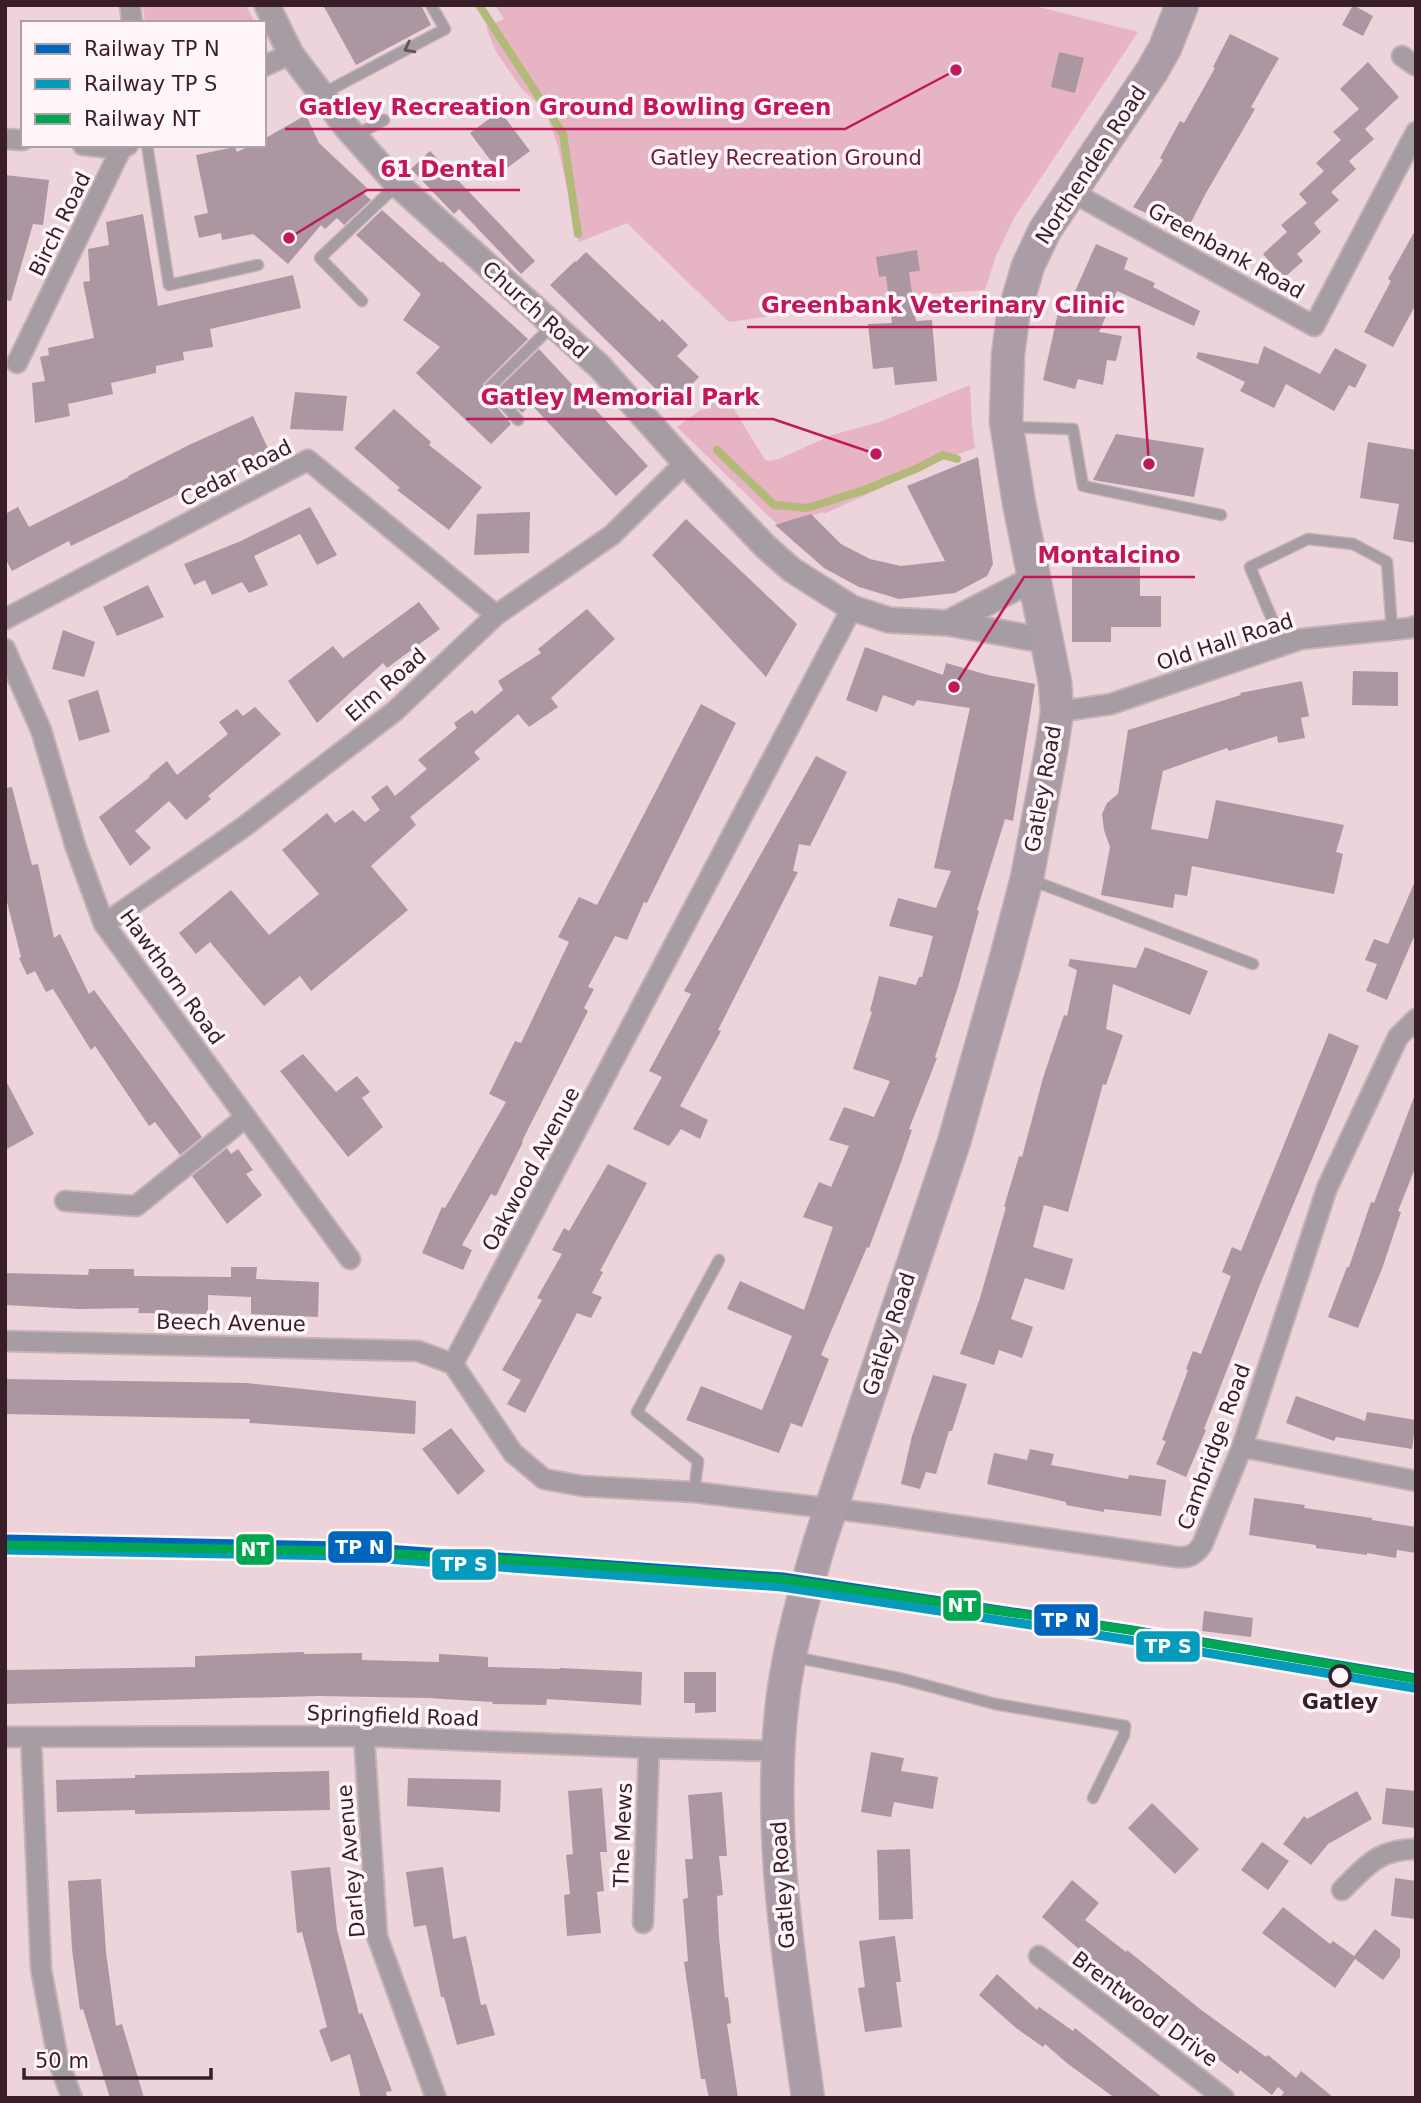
<svg xmlns="http://www.w3.org/2000/svg" width="1421" height="2103" font-family="'DejaVu Sans',sans-serif">
  <rect width="100%" height="100%" fill="#ecd4da"/>
  <path fill="#e6b4c3" d="M143,5H246L255,23H145Z
    M495,5H1031L1138,32L1014,218L996,256L985,290L918,295L729,322L627,223L579,242L558,147L549,120L542,108L521,88L495,50L486,27L504,19Z
    M970,385L972,424L975,448L905,474V477L824,514L823,512L780,527L677,427L724,393L765,460L769,461L779,459L832,435L880,422Z"/>
  <g fill="none" stroke-linecap="round" stroke-linejoin="round">
    <path stroke="#b3b978" stroke-width="8" d="M479,5L563,134L578,234
      M717,450L774,505L807,508L864,490L918,468L943,455L957,459"/>
  </g>
  <path fill="#ac96a1" d="M323,5H421L431,25L356,65Z
    M1353,5L1373,16L1363,36L1342,25Z
    M1230,34L1279,58L1251,107L1255,109L1206,193L1186,232L1133,207L1163,160L1160,158L1180,121L1184,123L1215,68L1213,67Z
    M1059,52L1084,58L1075,93L1051,87Z
    M1368,62L1399,97L1365,129L1374,139L1349,161L1356,169L1331,192L1339,200L1314,223L1321,232L1297,254L1303,261L1284,278L1263,254L1287,232L1281,225L1307,203L1299,194L1324,171L1316,163L1341,140L1333,132L1359,109L1340,89Z
    M500,111L530,151L500,173L470,133Z
    M306,115L319,143L367,188L362,192L371,200L344,225L337,218L325,229L321,225L288,264L253,234L222,240L221,233L199,238L194,216L208,213L196,155L235,147L237,152L251,145H264V139Z
    M430,151L535,261L521,274L459,209L454,214L411,169Z
    M5,175L49,180L43,225L33,224L11,301L5,300Z
    M382,210L441,263L442,261L528,339L483,384L484,392L511,424L491,444L416,373L440,347L403,320L421,294L356,235Z
    M143,214L158,306L293,275L301,308L210,329L213,347L183,352L184,360L156,366V373L111,383L113,394L68,404L70,416L35,423L32,383L45,381L40,357L49,355L48,348L94,338L83,282L90,281L88,249L109,245L106,222Z
    M1416,229V304L1393,347L1364,332L1391,281L1388,279Z
    M1096,244L1128,258L1124,269L1155,283L1153,287L1200,311L1194,326L1117,291L1099,332L1122,336L1116,361L1107,360L1103,385L1078,379L1075,389L1043,380L1058,313L1065,314Z
    M917,250L920,271L909,272L916,321L932,320L937,381L895,385L893,367L873,369L868,324L892,323L886,276L879,277L876,257Z
    M586,252L660,322L662,319L688,345L677,356L699,377L672,405L550,285L575,261L576,262Z
    M1264,346L1320,374L1335,348L1367,365L1355,388L1349,385L1334,411L1286,384L1274,408L1240,391L1245,382L1196,358L1198,352L1258,364Z
    M539,349L648,466L616,496L531,404L522,413L500,387Z
    M295,392L347,396L343,431L290,429Z
    M394,409L431,442L429,445L482,487L449,530L397,490L400,488L354,448Z
    M253,416L270,453L207,482V480L71,546L69,541L12,571L5,558V514L18,507L29,527L129,477L128,476L189,445Z
    M1116,434L1204,448L1194,497L1093,480Z
    M1368,442L1416,450V543L1393,539L1399,504L1360,498Z
    M978,457L993,564L987,576L955,593L899,599L859,587L824,568L775,525L811,514L841,544L870,559L901,566L945,561L907,486Z
    M310,507L337,555L317,565L300,534L254,556L268,585L249,593L242,582L212,595L205,580L194,585L184,564L241,541Z
    M530,512L529,553L474,555L477,514Z
    M686,519L797,624L766,677L652,555Z
    M1072,567H1140V596H1161V627H1111V642H1072Z
    M148,585L164,617L117,636L103,607Z
    M419,602L440,629L387,668L383,663L317,723L288,681L333,646L343,658Z
    M587,609L615,639L551,698L558,707L529,727L518,714L474,752L480,759L410,817L416,825L371,866L408,910L311,991L300,976L264,1006L210,942L196,954L179,933L231,890L269,935L319,894L282,850L327,813L335,823L353,810L365,822L380,810L371,797L387,785L395,796L427,769L418,760L457,728L454,723L472,710L475,714L503,690L498,681L541,653L538,649Z
    M63,630L95,642L84,677L52,669Z
    M865,647L943,675L946,663L988,675L1035,684L1013,821L1005,819L977,910L979,911L958,987L935,1057L937,1058L909,1129L912,1130L900,1165L869,1248L867,1247L821,1355L829,1359L802,1427L791,1423L779,1453L686,1420L701,1386L762,1410L792,1336L727,1309L740,1281L804,1310L833,1227L803,1217L819,1182L831,1187L849,1146L829,1140L844,1107L874,1117L890,1081L853,1069L872,1012L870,1011L879,976L916,985L919,977H922L933,936L889,926L898,898L936,908L951,871L934,868L970,708L917,700L914,706L883,695L877,712L846,700Z
    M1353,671L1398,672V706L1352,705Z
    M1302,681L1309,716L1301,718L1305,738L1278,743L1277,736L1229,751L1227,748L1163,771L1151,829L1208,839L1216,800L1344,825L1336,852L1343,854L1334,894L1192,866L1187,896L1175,894L1173,908L1101,895L1110,847L1104,830L1102,814L1107,803L1118,794L1128,730L1241,695L1240,693Z
    M98,690L110,732L79,741L68,700Z
    M701,704L736,723L647,903L644,902L627,940L615,936L588,987L594,989L584,1008L588,1011L522,1141L523,1142L496,1196L491,1194L462,1245L472,1250L463,1270L422,1253L442,1207L445,1208L506,1102L489,1094L515,1041L521,1043L569,942L558,937L579,897L597,905Z
    M255,707L281,734L208,796L211,799L186,820L169,801L135,831L151,848L130,866L99,817L150,777L149,776L167,761L177,775L228,734L219,722L237,709L243,716Z
    M816,756L847,772L810,846L799,844L793,871L798,872L718,1030L721,1031L680,1106L708,1120L700,1139L681,1129L669,1146L633,1129L662,1077L649,1071L691,994L684,991Z
    M12,787L32,865L38,864L54,938L60,934L89,994L94,990L202,1137L180,1155L155,1122L149,1126L95,1046L91,1050L53,989L46,992L35,971L27,975L19,958L21,957L5,894V788Z
    M1416,879V932L1387,1000L1366,991L1377,964L1365,960L1374,939L1388,944Z
    M1145,947L1208,971L1190,1015L1113,984L1106,1029L1123,1035L1106,1085L1103,1084L1068,1212L1044,1205L1033,1247L1073,1259L1064,1290L1025,1278L1011,1319L1033,1327L1022,1358L999,1350L994,1365L960,1354L980,1298L1006,1207H1004L1019,1156L1022,1157L1043,1078L1064,1015L1067,1016L1077,970L1068,966L1070,959L1136,968Z
    M1329,1033L1359,1046L1259,1287L1204,1429L1206,1430L1186,1477L1156,1464L1166,1441L1162,1440L1188,1370L1186,1369L1193,1351L1201,1354L1231,1276L1222,1272L1232,1247L1241,1251Z
    M303,1054L336,1092L357,1076L370,1092L362,1098L383,1127L348,1157L280,1071Z
    M5,1079L34,1134L5,1150Z
    M1414,1097H1416V1166L1398,1211L1401,1212L1383,1266L1358,1328L1328,1317L1347,1267H1349L1371,1202L1374,1203Z
    M227,1148L231,1154L238,1149L253,1170L246,1174L262,1195L227,1224L192,1176Z
    M608,1164L647,1183L600,1271L603,1272L592,1293L602,1297L591,1318L577,1313L525,1413L507,1404L521,1380L502,1370L542,1300L537,1298L562,1254L552,1250L564,1228L569,1231Z
    M231,1267H257L256,1279L319,1282L318,1317L251,1314V1297L208,1295V1314L138,1313L139,1308L78,1309L5,1305V1273L88,1275L89,1269H134V1276L231,1277Z
    M933,1375L967,1384L952,1431H949L936,1474L926,1472L920,1489L901,1484L912,1436Z
    M5,1379L247,1383L416,1401L415,1434L249,1423L250,1419L5,1414Z
    M1296,1396L1365,1421L1367,1412L1416,1420L1412,1449L1336,1437L1334,1441L1286,1423Z
    M451,1428L485,1471L458,1495L422,1449Z
    M1030,1449L1054,1454L1051,1465L1128,1479L1129,1475L1166,1480L1161,1516L1104,1509V1512L1066,1505V1502L987,1484L994,1453L1027,1460Z
    M1254,1498L1305,1505L1304,1508L1372,1518V1520L1416,1527V1553L1397,1550L1396,1558L1367,1553V1555L1316,1548V1545L1249,1535Z
    M1204,1611L1253,1618L1251,1637L1202,1631Z
    M304,1652V1654L362,1653V1660L439,1662V1654L474,1656L488,1657V1667L560,1669V1668L642,1672L641,1705L547,1699L546,1705L492,1704L493,1702L428,1698L319,1696L5,1704V1670L195,1667V1656Z
    M684,1672H716V1712L695,1713V1703H684Z
    M871,1752L904,1758L901,1771L938,1777L933,1809L894,1802L891,1817L861,1812Z
    M329,1771L330,1810L135,1814V1810L57,1812L56,1780L135,1778V1775Z
    M408,1778L501,1780L500,1812L407,1806Z
    M602,1788L607,1852H600L604,1891L597,1892L601,1933L567,1936L564,1895L570,1894L566,1855L573,1854L568,1791Z
    M1386,1788L1416,1791V1828L1382,1824Z
    M1357,1791L1372,1819L1328,1844L1311,1865L1283,1844L1304,1816L1307,1819Z
    M722,1792L727,1856H719L723,1895L717,1896L719,1937L725,1998L728,1997L731,2023L727,2024L738,2098H709L705,2079H701L684,1962L688,1961L683,1899L688,1898L685,1859H693L688,1795Z
    M1152,1803L1199,1849L1175,1874L1128,1828Z
    M1262,1842L1289,1861L1268,1890L1241,1870Z
    M910,1849L913,1919L879,1920L877,1850Z
    M330,1867L337,1930L359,2014L362,2013L392,2091L386,2092L387,2098H361L350,2054L331,2062L319,2030L327,2027L302,1932L297,1933L291,1871Z
    M443,1867L453,1939L466,1936L481,2005L486,2004L495,2035L457,2045L444,1997H441L426,1925L414,1927L406,1872Z
    M1395,1878L1416,1881V1919L1391,1916Z
    M101,1879L106,1952L116,2026L122,2024L144,2098H110L83,2009L80,2010L72,1949L68,1881Z
    M1072,1880L1099,1903L1085,1920L1126,1952L1127,1950L1200,2009L1266,2057L1268,2055L1296,2078L1301,2071L1334,2098H1280L1284,2092L1278,2087L1272,2095L1240,2070L1238,2074L1210,2053L1211,2052L1128,1986L1125,1989L1042,1917Z
    M1283,1907L1330,1944L1333,1941L1354,1956L1375,1929L1400,1949V1957L1383,1980L1355,1959L1335,1988L1262,1933Z
    M895,1936L901,1982H896L902,2027L865,2032L858,1988L865,1987L859,1941Z
    M997,1974L1037,2010L1039,2007L1073,2031L1075,2028L1163,2098H1115L1068,2064L1045,2044L1043,2047L1016,2028L979,1995Z"/>
  <g fill="none" stroke-linecap="round" stroke-linejoin="round">
    <g stroke="#c7b1b7" stroke-width="13">
      <path id="service" d="M322,94L445,29L431,5
        M354,136L384,120
        M147,145L169,285L258,265
        M362,301L320,258L397,185
        M518,420L490,387L552,326
        M1011,427L1073,429L1083,486L1221,515
        M1283,645L1250,567L1308,539L1353,544L1387,562L1392,630
        M1031,880L1253,964
        M694,1492L698,1461L637,1412L719,1260
        M794,1657L899,1678L995,1704L1125,1726L1124,1735L1093,1798"/>
    </g>
    <g stroke="#c7b1b7" stroke-width="23">
      <path id="minor" d="M130,5L132,23
        M1402,56L1416,66
        M264,66L291,54
        M5,139L23,140
        M83,145L121,149
        M1070,191L1314,326L1416,132
        M17,363L121,149L128,145
        M852,608L453,1364L513,1453L544,1479L582,1486L694,1492L884,1515L1177,1557C1189,1558 1195,1555 1202,1545L1242,1447L1327,1188L1398,1037L1416,1019
        M5,619L308,460L496,615
        M5,649L41,730L76,848L104,924L350,1259
        M1057,712L1111,704L1301,639L1410,628L1416,626
        M104,924L245,826L395,711L496,615L612,535L685,463
        M65,1201L136,1206L246,1117
        M5,1341L418,1351L453,1364
        M1242,1447L1416,1481
        M364,1736L377,1936L436,2098
        M5,1737L364,1736L649,1748L779,1751
        M31,1737L41,1969L58,2060L72,2098
        M1342,1890C1367,1865 1379,1849 1416,1849
        M643,1923L649,1748
        M1039,1956L1224,2098"/>
    </g>
    <g stroke="#c7b1b7" stroke-width="28">
      <path id="tertiary" d="M267,5L291,54L347,128L397,184L600,367L688,466L766,547L792,570L852,608L889,620L948,623L1048,641
        M948,623L1035,578"/>
    </g>
    <g stroke="#c7b1b7" stroke-width="35">
      <path id="primary" d="M808,2098C790,1965 766,1830 783,1696C790,1643 805,1592 820,1541L954,1142L1005,962L1027,878L1052,746L1057,712L1055,682L1019,503L1006,422L1008,354L1013,317L1028,266L1045,230L1152,71L1165,48L1182,5"/>
    </g>
    <use href="#service" stroke="#a59ca4" stroke-width="10"/>
    <use href="#minor" stroke="#a59ca4" stroke-width="19"/>
    <use href="#tertiary" stroke="#a59ca4" stroke-width="24"/>
    <use href="#primary" stroke="#ab9da7" stroke-width="32"/>
    <g stroke="#fef6f8" stroke-width="14">
      <path id="rail-1" d="M5,1539L343,1546L783,1577L1132,1630L1416,1678"/>
    </g>
    <g stroke="#fef6f8" stroke-width="14">
      <path id="rail-2" d="M5,1550L343,1556L782,1587L1130,1640L1414,1688"/>
    </g>
    <g stroke="#fef6f8" stroke-width="14">
      <path id="rail-3" d="M5,1545L344,1551L548,1562L782,1579L1130,1630L1416,1679"/>
    </g>
    <use href="#rail-1" stroke="#0065bd" stroke-width="9"/>
    <use href="#rail-2" stroke="#069bbd" stroke-width="9"/>
    <use href="#rail-3" stroke="#00a651" stroke-width="9"/>
  </g>
  <defs><path id="oneway-chevron" d="M-2-3.5L2.5 0L-2 3.5" fill="none" stroke-width="1.6" stroke-linecap="round" stroke-linejoin="round" transform="scale(1.75)"/></defs>
  <use stroke="#655059" href="#oneway-chevron" transform="translate(409 48) rotate(152)"/>
  <circle fill="#fef6f8" stroke="#3a1e27" stroke-width="3.5" cx="1340" cy="1676" r="10"/>
  <g text-anchor="middle" stroke-width="7" stroke-linejoin="round" paint-order="stroke">
    <g font-size="21" fill="#6f1a3e" stroke="#fef6f8">
      <text x="786" y="165">Gatley Recreation Ground</text>
    </g>
    <g font-size="21" fill="#3a1e27" stroke="#fef6f8">
      <text transform="translate(1091 165) rotate(-57)" y="7">Northenden Road</text>
      <text transform="translate(60 224) rotate(-64)" y="7">Birch Road</text>
      <text transform="translate(1226 251) rotate(29)" y="7">Greenbank Road</text>
      <text transform="translate(535 310) rotate(42)" y="7">Church Road</text>
      <text transform="translate(236 473) rotate(-27)" y="7">Cedar Road</text>
      <text transform="translate(1225 642) rotate(-18)" y="7">Old Hall Road</text>
      <text transform="translate(386 685) rotate(-41)" y="7">Elm Road</text>
      <text transform="translate(1043 789) rotate(-80)" y="7">Gatley Road</text>
      <text transform="translate(172 977) rotate(54)" y="7">Hawthorn Road</text>
      <text transform="translate(531 1169) rotate(-62)" y="7">Oakwood Avenue</text>
      <text transform="translate(231 1323) rotate(1)" y="7">Beech Avenue</text>
      <text transform="translate(889 1334) rotate(-72)" y="7">Gatley Road</text>
      <text transform="translate(1214 1447) rotate(-70)" y="7">Cambridge Road</text>
      <text transform="translate(393 1716) rotate(2)" y="7">Springfield Road</text>
      <text transform="translate(623 1835) rotate(-88)" y="7">The Mews</text>
      <text transform="translate(351 1861) rotate(-95)" y="7">Darley Avenue</text>
      <text transform="translate(783 1885) rotate(-94)" y="7">Gatley Road</text>
      <text transform="translate(1145 2009) rotate(37)" y="7">Brentwood Drive</text>
    </g>
    <g font-size="21" font-weight="bold" fill="#3a1e27" stroke="#fef6f8">
      <text x="1340" y="1709">Gatley</text>
    </g>
  </g>
  <path fill="none" stroke="#c2185b" stroke-width="2.5" d="M956 70L845 129H285M289 238L367 190H520M1149 464L1139 327H747M876 454L773 419H466M954 687L1024 577H1195"/>
  <g fill="#c2185b" stroke="#fef6f8" stroke-width="2.5">
    <circle cx="956" cy="70" r="7"/>
    <circle cx="289" cy="238" r="7"/>
    <circle cx="1149" cy="464" r="7"/>
    <circle cx="876" cy="454" r="7"/>
    <circle cx="954" cy="687" r="7"/>
  </g>
  <g font-size="23" text-anchor="middle" font-weight="bold" fill="#c2185b" stroke="#fef6f8" stroke-width="7" stroke-linejoin="round" paint-order="stroke">
    <text x="565" y="115">Gatley Recreation Ground Bowling Green</text>
    <text x="443" y="177">61 Dental</text>
    <text x="943" y="313">Greenbank Veterinary Clinic</text>
    <text x="620" y="405">Gatley Memorial Park</text>
    <text x="1109" y="563">Montalcino</text>
  </g>
  <g stroke="#fef6f8" stroke-width="2.5">
    <rect x="327" y="1530" width="66" height="34" rx="7" fill="#0065bd"/>
    <rect x="235" y="1533" width="40" height="33" rx="7" fill="#00a651"/>
    <rect x="431" y="1548" width="66" height="33" rx="7" fill="#069bbd"/>
    <rect x="942" y="1589" width="40" height="33" rx="7" fill="#00a651"/>
    <rect x="1033" y="1603" width="66" height="34" rx="7" fill="#0065bd"/>
    <rect x="1135" y="1630" width="66" height="33" rx="7" fill="#069bbd"/>
  </g>
  <g font-size="19" text-anchor="middle" font-weight="bold" fill="#fff">
    <text x="360" y="1554">TP N</text>
    <text x="255" y="1556">NT</text>
    <text x="464" y="1571">TP S</text>
    <text x="962" y="1612">NT</text>
    <text x="1066" y="1627">TP N</text>
    <text x="1168" y="1653">TP S</text>
  </g>
  <rect width="1421" height="2103" fill="none" stroke="#3a1e27" stroke-width="14"/>
  <rect x="21" y="21" width="245" height="126" fill="#fef6f8" stroke="#b0a0a4" stroke-width="2"/>
  <rect x="35" y="44" width="35" height="10" fill="#0065bd" stroke="#b0a0a4" stroke-width="2"/>
  <text x="84" y="56" font-size="21" fill="#3a1e27">Railway TP N</text>
  <rect x="35" y="79" width="35" height="10" fill="#069bbd" stroke="#b0a0a4" stroke-width="2"/>
  <text x="84" y="91" font-size="21" fill="#3a1e27">Railway TP S</text>
  <rect x="35" y="114" width="35" height="10" fill="#00a651" stroke="#b0a0a4" stroke-width="2"/>
  <text x="84" y="126" font-size="21" fill="#3a1e27">Railway NT</text>
  <path d="M24 2068v10h187v-10" fill="none" stroke="#3a1e27" stroke-width="3.5"/>
  <text x="35" y="2068" font-size="21" fill="#3a1e27" stroke="#fef6f8" stroke-width="5" paint-order="stroke">50 m</text>
</svg>
